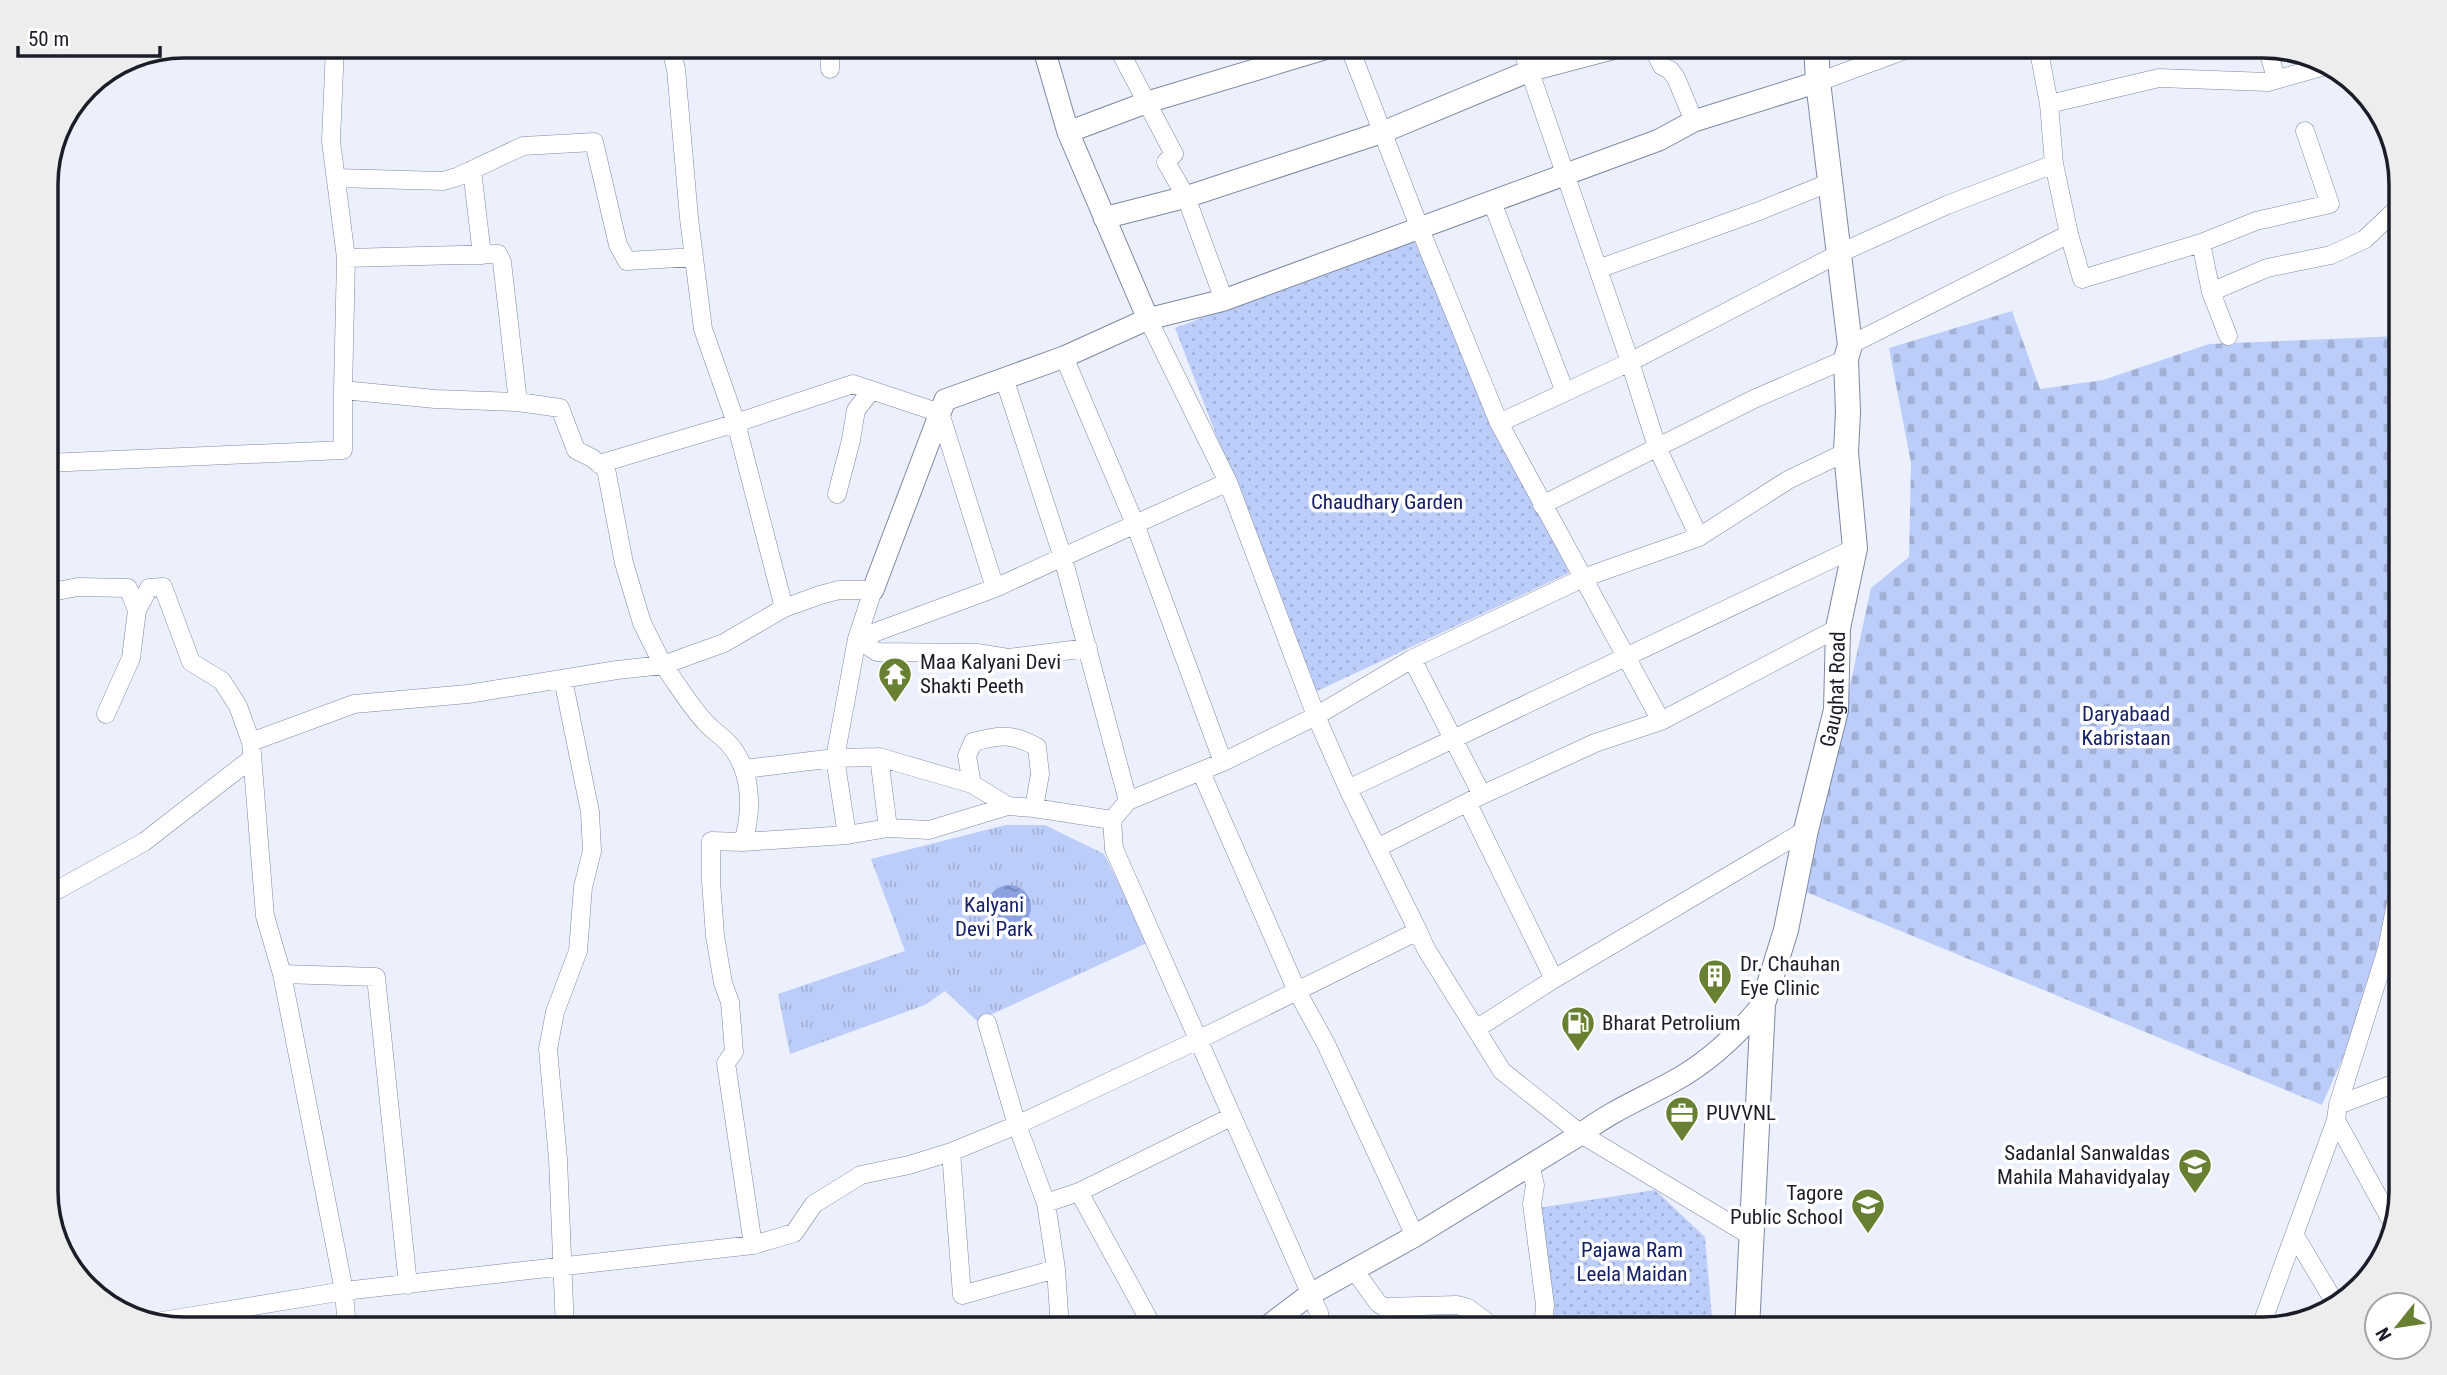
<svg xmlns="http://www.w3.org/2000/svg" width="2447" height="1375" font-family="'Roboto Condensed',sans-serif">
  <defs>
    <pattern id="grass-dots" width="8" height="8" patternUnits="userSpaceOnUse" patternTransform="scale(1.75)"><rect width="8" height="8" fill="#bdcdf9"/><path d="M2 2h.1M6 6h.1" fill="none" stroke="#a2b0d5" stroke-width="1.8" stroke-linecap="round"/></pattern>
    <pattern id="cemetery-stones" width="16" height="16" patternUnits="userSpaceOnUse" patternTransform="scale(1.75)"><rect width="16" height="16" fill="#bdcdf9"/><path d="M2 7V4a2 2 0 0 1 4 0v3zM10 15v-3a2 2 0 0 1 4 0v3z" fill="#a2b0d5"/></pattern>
    <pattern id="park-tufts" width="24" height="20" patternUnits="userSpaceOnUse" patternTransform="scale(1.75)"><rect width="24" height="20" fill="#bdcdf9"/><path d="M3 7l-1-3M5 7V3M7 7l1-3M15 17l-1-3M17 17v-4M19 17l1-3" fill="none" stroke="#a2b0d5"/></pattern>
    <pattern id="water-ripples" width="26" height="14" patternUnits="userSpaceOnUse" patternTransform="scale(1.75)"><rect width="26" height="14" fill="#8ca1e0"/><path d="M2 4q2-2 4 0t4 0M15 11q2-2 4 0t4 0" fill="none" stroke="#7283b6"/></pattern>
  </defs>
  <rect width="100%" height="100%" fill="#ebf0fc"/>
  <path fill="url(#grass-dots)" d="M1413,239L1569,573L1315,692L1175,328Z
    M1655,1190L1705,1237L1713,1329H1548L1538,1208Z"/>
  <path fill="url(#cemetery-stones)" d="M2012,311L2040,389L2103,380L2209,344L2401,336V854L2367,989L2341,1062L2322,1105L1806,892L1871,588L1909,557L1911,463L1889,348Z"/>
  <path fill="url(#park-tufts)" d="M1006,825H1045L1104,854L1149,942L977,1021L945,991L925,1005L790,1054L778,994L905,951L871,859Z"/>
  <path fill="url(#water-ripples)" d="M987 907a22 22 0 1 1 44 0a22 22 0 1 1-44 0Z"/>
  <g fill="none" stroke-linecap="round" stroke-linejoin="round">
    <g stroke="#7e88a3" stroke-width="19">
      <path id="minor" d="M335,46L331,141L346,258L343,390L435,399L518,402L560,408L576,450L592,458L606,469L624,563L642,623L663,665L724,643L784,608L820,595L839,590H873L857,639L995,588L1228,482
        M670,46L676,69L689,218L703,329L736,423L784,608
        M830,46V69
        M1117,46L1174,154L1166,162L1186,197L1224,300
        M1349,46L1420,229L1499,423L1661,721
        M1521,46L1630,362L1657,447L1699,537
        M1652,46L1662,66L1670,70L1676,78L1694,121
        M2038,46L2049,104L2054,164L2069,234L2082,279L2201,243L2256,221L2330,204L2305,131
        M2267,47L2276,78
        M1818,82L1916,46
        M2049,104L2159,78L2268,82L2332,64
        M472,170L482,255
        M336,178L443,181L457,177L523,146L594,142L618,245L627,261L694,257
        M1492,202L1565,392
        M2201,243L2211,292L2228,336
        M346,258L498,254L502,262L518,402
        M1598,269L1759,211L1831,182
        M2211,292L2267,268L2331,255L2346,248L2365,239L2401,205
        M1148,319L1228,482L1316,716L1348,789L1418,931L1426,949L1502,1071L1581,1134L1751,1236
        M1850,345L2069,234
        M1064,357L1135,524L1223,762
        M1004,378L1063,558L1128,801
        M1499,423L1630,362L1840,253L1947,205L2054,164
        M46,463L343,450V390
        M599,464L736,423L853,384L940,413L995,588
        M837,494L851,440L856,410L871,391
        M1542,505L1754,399L1846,359
        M46,593L78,587L128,588L137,610
        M1412,659L1482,795
        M563,679L590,812L592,851L583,887L578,951L555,1012L548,1049L558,1159L565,1329
        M106,714L131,658L137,610L149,588L163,587L191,662L222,681L238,706L251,742L265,916L282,974L344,1291L753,1245L794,1233L814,1204L861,1175L909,1165L951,1152L1017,1125L1198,1040L1418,931
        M251,742L354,704L468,694L617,670L663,665C677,683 689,705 705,722C712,730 722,736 729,744C752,770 753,810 743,842
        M879,757L888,828
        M745,769L835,758L847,835
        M1201,772L1297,991L1326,1044L1415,1236
        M972,784L967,756L973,742C1000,735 1012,733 1037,747L1040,774L1034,808
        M1348,789L1855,548
        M1468,804L1554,979
        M1008,806L972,784L879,757L835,758L857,639L877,652L977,653L1008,658L1088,648
        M1112,820L1114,849L1319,1313L1320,1329
        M1377,848L1482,795L1595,743L1661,721L1838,628
        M46,895L59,889L144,842L251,759
        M282,974L376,977L408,1285
        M987,1023L1017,1125L1046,1203L1056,1269L1060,1329
        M1476,1029L1554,979L1806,830
        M2338,1105L2401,1081
        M2336,1120L2393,1224
        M951,1152L962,1295L1056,1269
        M1530,1165L1535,1185L1532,1204L1545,1305L1543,1329
        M1079,1192L1154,1329
        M1046,1203L1079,1192L1231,1117
        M2295,1236L2337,1306
        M753,1245L726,1063L734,1052L730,1002L723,983L715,936L711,881V841L743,842L847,835L888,828L929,830L1008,806L1034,808L1112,820L1128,801L1223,762L1316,716L1412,659L1583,578L1699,537L1788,480L1846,452
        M1354,1270L1378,1303L1384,1307L1457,1305L1468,1308L1496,1329
        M156,1322L344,1291L347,1329
        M2260,1329L2336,1120L2338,1105L2387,949L2401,878"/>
    </g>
    <g stroke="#7e88a3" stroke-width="23">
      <path id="tertiary" d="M1068,132L1148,102L1334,46
        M1104,218L1186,197L1383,132L1532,70L1623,46
        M1148,319L1224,300L1659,140L1694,121L1818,82
        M873,590L945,400L1064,357L1148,319L1068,132L1043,46
        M1264,1329L1309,1295L1415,1236L1581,1134C1611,1111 1641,1099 1674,1081C1709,1062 1738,1034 1763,1004"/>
    </g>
    <g stroke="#7e88a3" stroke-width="26">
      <g id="secondary">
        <path id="s1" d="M1747,1329L1763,1004L1786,930L1806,830L1836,710L1838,628L1855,548L1846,452L1848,412L1846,359L1850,345L1818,82L1816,46"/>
      </g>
    </g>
    <use href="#minor" stroke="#fff" stroke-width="18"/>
    <use href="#tertiary" stroke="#fff" stroke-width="21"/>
    <use href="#secondary" stroke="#fff" stroke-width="24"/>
  </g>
  <defs>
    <g id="temple-pin" transform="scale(1.75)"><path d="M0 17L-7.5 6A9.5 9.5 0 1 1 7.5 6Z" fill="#678032" stroke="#fff"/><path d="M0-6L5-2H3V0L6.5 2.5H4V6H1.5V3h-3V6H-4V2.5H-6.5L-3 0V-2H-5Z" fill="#fff"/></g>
    <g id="building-pin" transform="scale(1.75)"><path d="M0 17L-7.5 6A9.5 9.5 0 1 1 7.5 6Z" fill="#678032" stroke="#fff"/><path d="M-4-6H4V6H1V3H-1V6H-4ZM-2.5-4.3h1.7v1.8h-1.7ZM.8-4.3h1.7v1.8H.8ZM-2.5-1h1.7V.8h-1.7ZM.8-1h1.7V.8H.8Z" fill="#fff"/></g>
    <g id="fuel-pin" transform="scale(1.75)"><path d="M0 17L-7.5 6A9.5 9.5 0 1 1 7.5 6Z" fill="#678032" stroke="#fff"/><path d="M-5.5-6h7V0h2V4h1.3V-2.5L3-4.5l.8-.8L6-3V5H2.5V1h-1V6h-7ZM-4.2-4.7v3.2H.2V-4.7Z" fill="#fff"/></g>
    <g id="office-pin" transform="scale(1.75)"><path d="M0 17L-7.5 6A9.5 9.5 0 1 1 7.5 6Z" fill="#678032" stroke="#fff"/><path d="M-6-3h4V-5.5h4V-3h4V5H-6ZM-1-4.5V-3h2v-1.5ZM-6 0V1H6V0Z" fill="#fff"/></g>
    <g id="university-pin" transform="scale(1.75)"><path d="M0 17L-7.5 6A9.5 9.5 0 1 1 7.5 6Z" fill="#678032" stroke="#fff"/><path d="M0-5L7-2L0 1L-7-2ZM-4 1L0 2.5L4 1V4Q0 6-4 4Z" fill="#fff"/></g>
    <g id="school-pin" transform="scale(1.75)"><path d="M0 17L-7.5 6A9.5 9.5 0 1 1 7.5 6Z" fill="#678032" stroke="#fff"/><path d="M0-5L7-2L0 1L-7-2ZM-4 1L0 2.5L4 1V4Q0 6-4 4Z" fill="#fff"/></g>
  </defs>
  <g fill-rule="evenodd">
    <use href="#temple-pin" x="895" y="674"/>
    <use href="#building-pin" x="1715" y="976"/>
    <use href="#fuel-pin" x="1578" y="1023"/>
    <use href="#office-pin" x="1682" y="1113"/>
    <use href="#university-pin" x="2195" y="1165"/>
    <use href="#school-pin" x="1868" y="1205"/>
  </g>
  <g text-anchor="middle" stroke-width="7" stroke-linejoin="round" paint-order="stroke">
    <g font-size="21" fill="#152068" stroke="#fff">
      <text x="1387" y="509">Chaudhary Garden</text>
      <text x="2126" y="721">Daryabaad<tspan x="2126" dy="24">Kabristaan</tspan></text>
      <text x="994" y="912">Kalyani<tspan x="994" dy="24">Devi Park</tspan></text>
      <text x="1632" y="1257">Pajawa Ram<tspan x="1632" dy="24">Leela Maidan</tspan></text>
    </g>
    <g font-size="21" fill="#1b1e29" stroke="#fff" text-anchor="start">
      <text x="920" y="669">Maa Kalyani Devi<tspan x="920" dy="24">Shakti Peeth</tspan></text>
      <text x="1740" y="971">Dr. Chauhan<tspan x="1740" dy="24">Eye Clinic</tspan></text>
      <text x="1602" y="1030">Bharat Petrolium</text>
      <text x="1706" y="1120">PUVVNL</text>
      <text x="2170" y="1160" text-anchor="end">Sadanlal Sanwaldas<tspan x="2170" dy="24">Mahila Mahavidyalay</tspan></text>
      <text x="1843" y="1200" text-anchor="end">Tagore<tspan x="1843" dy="24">Public School</tspan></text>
    </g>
    <g font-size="21" fill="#1b1e29" stroke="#fff">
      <text dy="7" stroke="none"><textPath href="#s1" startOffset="649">Gaughat Road</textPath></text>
    </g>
  </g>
  <path d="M0 0H2447V1375H0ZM184 58H2263A126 126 0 0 1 2389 184V1191A126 126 0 0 1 2263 1317H184A126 126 0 0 1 58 1191V184A126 126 0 0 1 184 58Z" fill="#ededee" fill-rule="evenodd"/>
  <path fill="none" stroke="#1b1e29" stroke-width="3.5" d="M184 58H2263A126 126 0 0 1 2389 184V1191A126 126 0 0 1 2263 1317H184A126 126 0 0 1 58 1191V184A126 126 0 0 1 184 58Z"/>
  <g transform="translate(2398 1326) rotate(240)"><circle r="33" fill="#ffffff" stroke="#a4a5a9" stroke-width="2"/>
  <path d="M0-5L12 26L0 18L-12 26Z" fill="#678032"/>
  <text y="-10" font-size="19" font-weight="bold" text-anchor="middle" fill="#1b1e29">N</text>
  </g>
  <path d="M18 46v10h142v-10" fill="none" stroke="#1b1e29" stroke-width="3.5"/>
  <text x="28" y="46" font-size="21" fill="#1b1e29" stroke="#ffffff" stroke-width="5" paint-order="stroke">50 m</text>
</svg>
